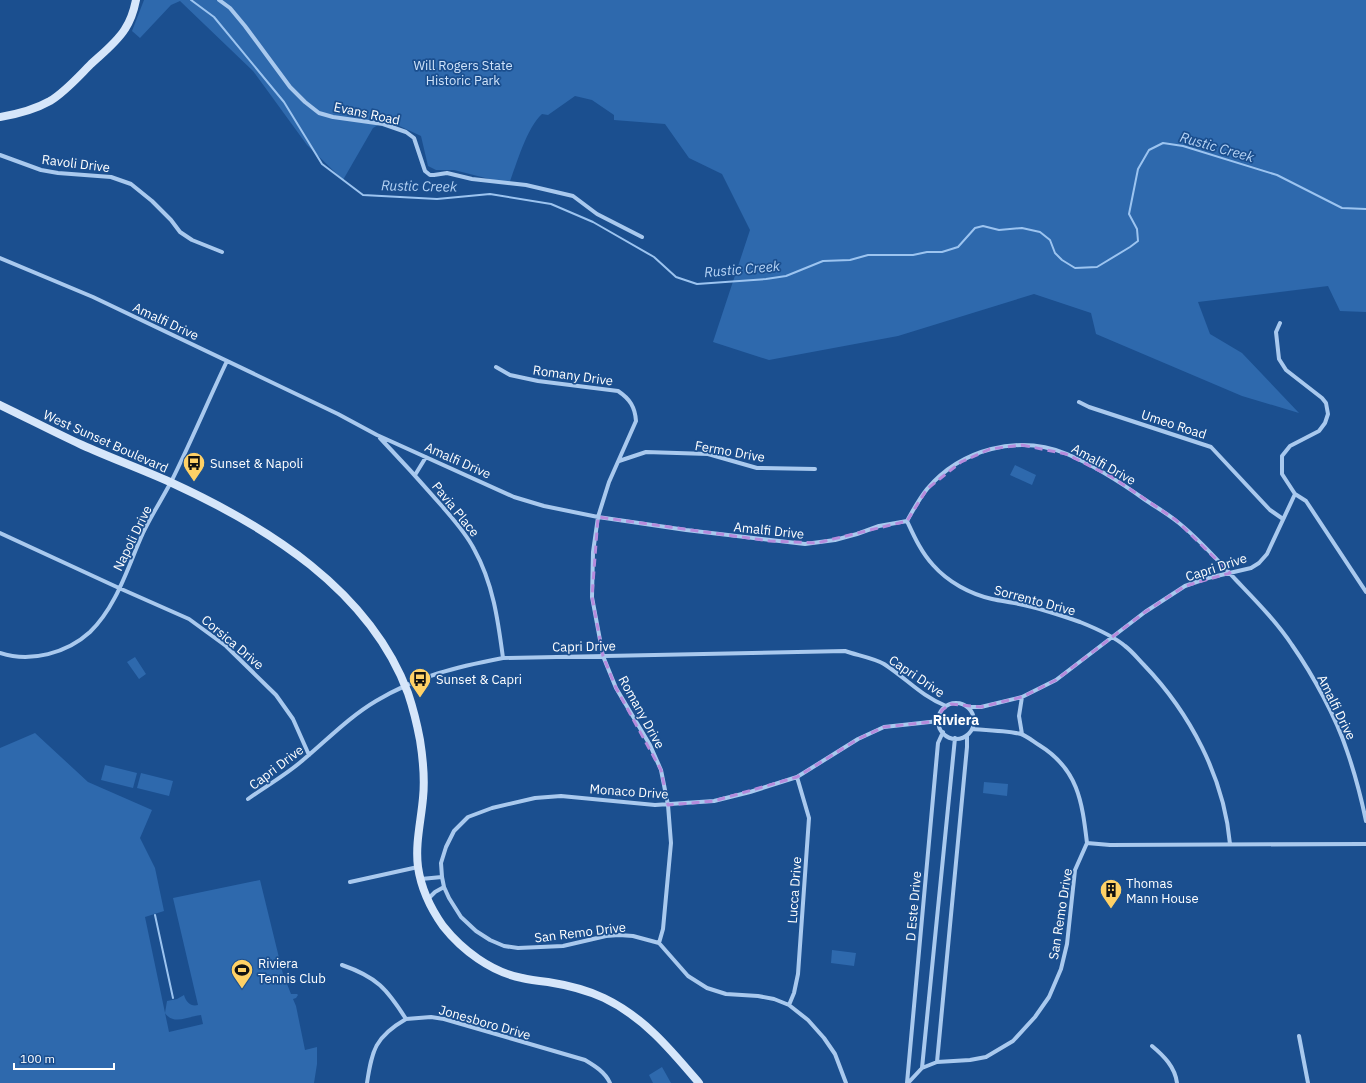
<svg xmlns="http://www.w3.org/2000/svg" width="1366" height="1083" font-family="'IBM Plex Sans',sans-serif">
  <rect width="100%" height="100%" fill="#1b4f8f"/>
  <path fill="#2e69ad" d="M144,0H1366V312L1340,311L1328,286L1198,302L1210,334L1242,353L1299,413L1242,396L1096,334L1091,313L1034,294L898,336L769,360L713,342L750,230L722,174L689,158L665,124L614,120V115L592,100L575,96L548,115L542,114C527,127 516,165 509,184L454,170H436L428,166L421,136L393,123L383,122L373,128L343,180L307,145L253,71L180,1L171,5L140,38L132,31Z
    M1015,465L1036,475L1032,485L1010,475Z
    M135,657L146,674L139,679L127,662Z
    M35,733L88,782L152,810L140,838L155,868L164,911L145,917L169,1032L203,1024L201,1015C188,1016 174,1026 165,1013L167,1001L177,999L184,995C186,1002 191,1007 198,1005L173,898L260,880L283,974L291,994H297L298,995L296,998L293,999L296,1006L305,1050L317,1047V1064L314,1083H0V748Z
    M105,765L137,773L133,788L101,780Z
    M141,773L173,781L169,796L137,788Z
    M984,782L1008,784L1007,796L983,793Z
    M832,950L856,953L854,966L831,963Z
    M662,1067L671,1083H653L649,1075Z"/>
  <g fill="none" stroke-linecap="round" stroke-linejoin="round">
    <path stroke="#9cc4f0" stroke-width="2" d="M191,0L214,17L284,102L322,164L363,195L437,199L490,194L551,204L593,222L654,257L676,277L697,284L766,279L786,276L823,261L850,260L868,255H913L927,252H942L958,247L975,228L983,226L999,230L1022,228L1040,232L1050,240L1055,253L1062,260L1075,268L1097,267L1130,247L1138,241L1137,229L1129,214L1138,169L1149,150L1163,143L1183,146L1277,175L1342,208L1366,209
      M155,915L173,998"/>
    <path stroke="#a9c9ee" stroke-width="4" d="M219,0L230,8L245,26L290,87L305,102L319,113L333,117L383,124L406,132L414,138L425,171L430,175H434L447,173L472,179L526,185L573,196L597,214L642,237
      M0,155L41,170L58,173L111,177L131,184L152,201L171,220L180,232L192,240L222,252
      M0,258L93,297L338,414L377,435L514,497L544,506L598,517L686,530L805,544L835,540L857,534L879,526L907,521C913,510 919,499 927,489C961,449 1018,434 1067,454C1095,466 1120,482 1144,499C1154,506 1165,512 1175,520C1198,537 1217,560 1236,580C1256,601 1276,621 1292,645C1313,675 1336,717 1347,751C1355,774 1361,797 1366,821
      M1280,323L1276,332L1279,359L1286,370L1322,398L1326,403L1328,414L1325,423L1319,431L1290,446L1282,456V474L1295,494L1306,501L1366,592
      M496,367L510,375L538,381L618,391C630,399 635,407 636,421L609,482L598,517L593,552L592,597L603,656L616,688L650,745L661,770L668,805L671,843L663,929L659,943
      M1079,402L1089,407L1211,447L1270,510L1283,519
      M380,438C401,460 421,482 441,505C453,519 466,533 474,549C493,583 498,620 503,658
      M619,461L646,452L708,454L757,468L815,469
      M415,475L426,457
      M907,521C914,536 921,552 933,565C948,582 970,594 992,599C1001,601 1010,602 1019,604C1039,608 1060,615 1080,622C1095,628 1112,635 1125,646C1132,651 1138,659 1144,665C1190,713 1224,777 1230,844
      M0,533L119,588L189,619L226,646L276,695L293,719L309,755
      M0,653C31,663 67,653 90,632C117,606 128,566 143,533C151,516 162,499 171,482C191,442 208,401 227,361
      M1022,697L1019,716L1022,734
      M938 721a18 18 0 1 1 36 0a18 18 0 1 1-36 0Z
      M968,707H981L1022,697L1056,680L1145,612L1185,586L1208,578L1251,568L1259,563L1267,554L1295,494
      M972,729C986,730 1008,731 1021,734C1027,736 1034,742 1039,745C1078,769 1082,801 1087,843
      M248,799C266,786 286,775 303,760C327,740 349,717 376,701C418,676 456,667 503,658L845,651C856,655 874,658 884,664C906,678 921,696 946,706
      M1087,843L1110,845L1366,844
      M421,879L442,877
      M350,882L418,867
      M428,899L435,892L444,887
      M342,965C377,977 387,989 406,1019L431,1017L444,1019L585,1060C595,1066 605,1072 610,1083
      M789,1005L794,993L798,974L809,818L797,777
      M1299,1036L1308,1083
      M1152,1046C1164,1056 1175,1067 1177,1083
      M937,1062L967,747V735
      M922,1068L955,738
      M367,1083C372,1050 375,1037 406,1019
      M846,1083L835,1054L824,1038L808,1020L789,1005L774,999L758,996L726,994L707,988L688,976L659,943L633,936L619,935L606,936L563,946L518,948L504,946L490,940L476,931L461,917L449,898L444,887L442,877L441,863L446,847L454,831L468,817L492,808L535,798L561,796L655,805L714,801L750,792L797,777L858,739L884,727L939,721
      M907,1083L938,743L943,732
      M908,1083L922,1068L937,1062L970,1060L986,1057L1013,1041L1035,1017L1049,997L1061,969L1067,944L1075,870L1087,843"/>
    <path stroke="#d6e6fa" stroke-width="8" d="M0,117C18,114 34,110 50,101C65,92 78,77 91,64C103,53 117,42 125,29C131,20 134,10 136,0
      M0,405C27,418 54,432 82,445C111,458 141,469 170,482C266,526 369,589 408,693C413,708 417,724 420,740C423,759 425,779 423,798C421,821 415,844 418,867C421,888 431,909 443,926C462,950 491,972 522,978C530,980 539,981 548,982C567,985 587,990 604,998C644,1017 671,1050 699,1083"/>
  </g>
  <path fill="none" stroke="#b68bdc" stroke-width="3" stroke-dasharray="8 5" stroke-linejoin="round" d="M1022,445L1066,454L1112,477L1176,520L1230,573L1185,586L1145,612L1056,680L1022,697L981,707L951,704L942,710L939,721L884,727L858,739L797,777L714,801L668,805L661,770L616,688L603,656L592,597L598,517L770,541L817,543L907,521L927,489L961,462L990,449Z"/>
  <defs>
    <g id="bus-pin" transform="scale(1.15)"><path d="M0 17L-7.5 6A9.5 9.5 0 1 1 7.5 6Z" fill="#ffd166" stroke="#1b4f8f"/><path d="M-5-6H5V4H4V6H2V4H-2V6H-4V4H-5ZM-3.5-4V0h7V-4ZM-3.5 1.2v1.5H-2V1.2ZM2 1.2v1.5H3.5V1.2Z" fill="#111"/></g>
    <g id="building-pin" transform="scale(1.15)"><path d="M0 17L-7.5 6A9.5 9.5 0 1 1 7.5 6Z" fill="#ffd166" stroke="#1b4f8f"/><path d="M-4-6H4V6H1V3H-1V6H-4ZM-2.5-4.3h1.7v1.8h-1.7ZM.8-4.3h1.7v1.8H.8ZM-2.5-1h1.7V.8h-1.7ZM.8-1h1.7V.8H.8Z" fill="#111"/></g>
    <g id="stadium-pin" transform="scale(1.15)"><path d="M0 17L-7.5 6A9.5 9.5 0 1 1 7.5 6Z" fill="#ffd166" stroke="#1b4f8f"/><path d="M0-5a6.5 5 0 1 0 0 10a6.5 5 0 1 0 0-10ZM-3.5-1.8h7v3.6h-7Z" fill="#111"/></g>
  </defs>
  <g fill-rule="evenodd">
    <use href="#bus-pin" x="194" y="463"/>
    <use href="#bus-pin" x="420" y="679"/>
    <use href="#building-pin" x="1111" y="890"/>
    <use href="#stadium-pin" x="242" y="970"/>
  </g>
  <g text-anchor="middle" stroke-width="3.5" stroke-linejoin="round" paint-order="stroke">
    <g font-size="13" fill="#cfe3fa" stroke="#1b4f8f">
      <text x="463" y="70">Will Rogers State<tspan x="463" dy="15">Historic Park</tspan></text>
    </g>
    <g font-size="13" fill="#fff" stroke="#1b4f8f">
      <text transform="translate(367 113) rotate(12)" y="5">Evans Road</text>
      <text transform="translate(76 163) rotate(7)" y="5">Ravoli Drive</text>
      <text transform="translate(166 321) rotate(25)" y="5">Amalfi Drive</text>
      <text transform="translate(573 375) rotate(8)" y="5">Romany Drive</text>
      <text transform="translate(1174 424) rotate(18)" y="5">Umeo Road</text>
      <text transform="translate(106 441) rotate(24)" y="5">West Sunset Boulevard</text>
      <text transform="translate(730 451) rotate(10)" y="5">Fermo Drive</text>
      <text transform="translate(458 460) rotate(24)" y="5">Amalfi Drive</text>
      <text transform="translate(1104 464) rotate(29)" y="5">Amalfi Drive</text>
      <text transform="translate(456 509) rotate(51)" y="5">Pavia Place</text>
      <text transform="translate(769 530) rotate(6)" y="5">Amalfi Drive</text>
      <text transform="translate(132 538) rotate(-64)" y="5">Napoli Drive</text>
      <text transform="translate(1216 567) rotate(-18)" y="5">Capri Drive</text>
      <text transform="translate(1035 600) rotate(15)" y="5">Sorrento Drive</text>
      <text transform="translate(233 642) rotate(40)" y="5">Corsica Drive</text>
      <text transform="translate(584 646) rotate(-1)" y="5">Capri Drive</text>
      <text transform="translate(917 676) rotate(34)" y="5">Capri Drive</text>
      <text transform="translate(1337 707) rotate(64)" y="5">Amalfi Drive</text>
      <text transform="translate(642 712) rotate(61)" y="5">Romany Drive</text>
      <text transform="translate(276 767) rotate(-37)" y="5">Capri Drive</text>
      <text transform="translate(629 791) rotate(4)" y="5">Monaco Drive</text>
      <text transform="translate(794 890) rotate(-86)" y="5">Lucca Drive</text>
      <text transform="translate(913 906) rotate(-85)" y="5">D Este Drive</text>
      <text transform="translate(1060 914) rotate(-81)" y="5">San Remo Drive</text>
      <text transform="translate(580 932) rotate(-7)" y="5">San Remo Drive</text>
      <text transform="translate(485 1022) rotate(16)" y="5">Jonesboro Drive</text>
    </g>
    <g font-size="13" fill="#fff" stroke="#1b4f8f" text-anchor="start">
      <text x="210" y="468">Sunset &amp; Napoli</text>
      <text x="436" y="684">Sunset &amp; Capri</text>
      <text x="1126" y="888">Thomas<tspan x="1126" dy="15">Mann House</tspan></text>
      <text x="258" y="968">Riviera<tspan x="258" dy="15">Tennis Club</tspan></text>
    </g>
    <g font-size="14" font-style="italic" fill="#b5d3f5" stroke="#1b4f8f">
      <text transform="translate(1217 147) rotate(16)" y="5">Rustic Creek</text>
      <text transform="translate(419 186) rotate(1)" y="5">Rustic Creek</text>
      <text transform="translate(742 269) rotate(-5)" y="5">Rustic Creek</text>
    </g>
    <g font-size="14" font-weight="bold" fill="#fff" stroke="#1b4f8f">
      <text x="956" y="725">Riviera</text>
    </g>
  </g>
  <path d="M14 1063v6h100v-6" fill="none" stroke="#ffffff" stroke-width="2"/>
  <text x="20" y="1063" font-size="12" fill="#ffffff" stroke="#1b4f8f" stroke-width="3" paint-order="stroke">100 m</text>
</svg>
